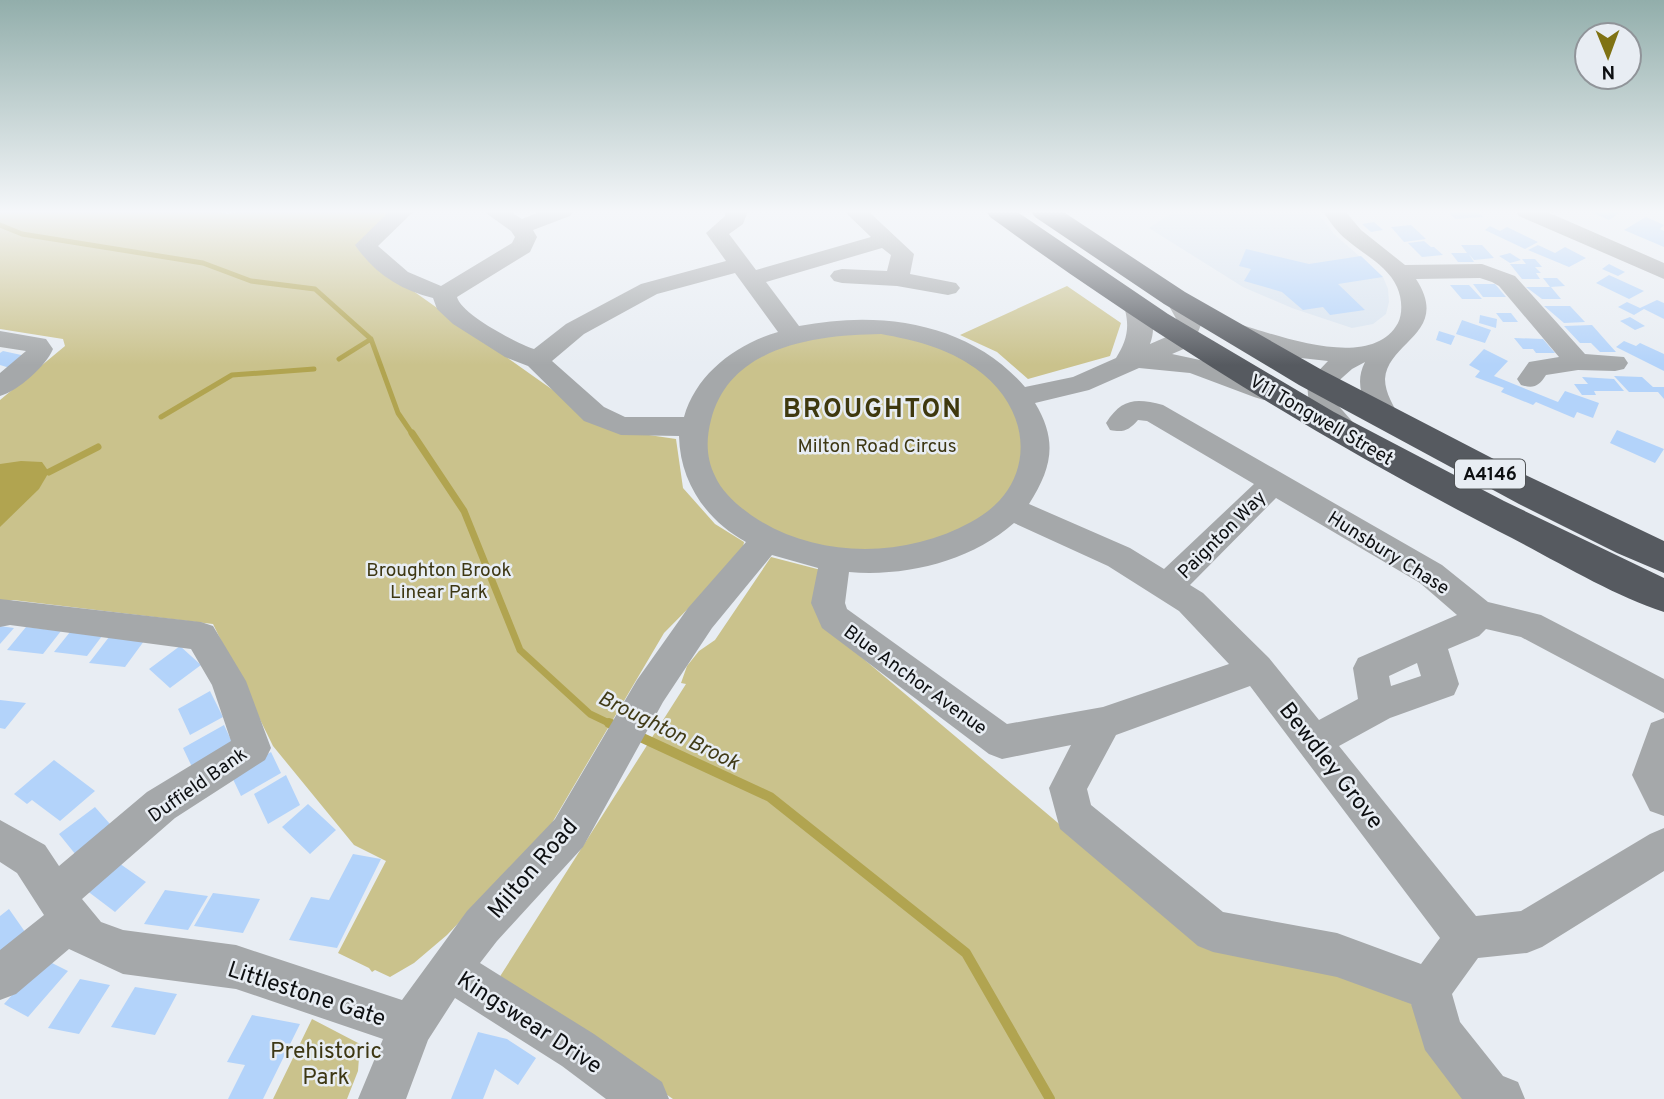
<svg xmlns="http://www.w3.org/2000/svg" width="1664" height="1099" font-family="Overpass,sans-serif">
  <rect width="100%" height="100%" fill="#e8edf3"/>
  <path fill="#d9e4f0" d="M1175,211H1316L1334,234L1383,277L1388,289L1389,302L1386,314L1373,324L1352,328L1292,308L1243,287L1149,228Z"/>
  <path fill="#cac28c" d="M0,211H218L227,214L243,211H399L368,259L608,429L676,439L683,488L715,524L744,542L742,554L664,633L549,828L447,935L414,963L390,977L375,970L372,972L369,968L338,953L386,861L354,845L273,746L213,624L13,600L0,603V400L65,346L63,339L0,329Z
    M1067,286L1121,323L1110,356L1028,379L997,352L960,335Z
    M914,331L1011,385L1029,480L971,538L835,560L711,498L694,464L707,391L793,335Z
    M771,557L821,570L834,634L1186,931L1345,973L1410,1002L1471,1099H673L499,978L686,684L681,683L687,666L699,651L715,640Z
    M312,1019L360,1044L358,1071L347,1099H273Z"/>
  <path fill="#b1a450" d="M21,461L42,462L49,472L39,489L0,527V464Z"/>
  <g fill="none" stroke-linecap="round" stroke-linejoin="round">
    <path stroke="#b1a450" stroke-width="5" d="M0,225L22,234L203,263L251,281L315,289L371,339L398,413L413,435
      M339,359L371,339
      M161,417L232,375L314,369"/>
    <path stroke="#b1a450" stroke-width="7" d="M412,433L464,511L520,650L590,714L613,725
      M49,472L98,447"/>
    <path stroke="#b1a450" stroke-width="10" d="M609,723L618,727
      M636,735L770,797L966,953L1050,1099"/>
  </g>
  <path fill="#b3d3fa" d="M1447,211H1476L1483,217L1455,219Z
    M1588,211H1622L1609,220Z
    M1646,217L1664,225L1660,229L1664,231V247L1624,230Z
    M1374,222L1383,230L1371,232L1362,224Z
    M1411,225L1426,239L1404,242L1391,227Z
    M1490,226L1500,231L1507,227L1538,242L1525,249L1485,230Z
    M1424,241L1431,247H1434L1443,255L1422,257L1408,243Z
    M1461,245H1482L1494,258L1474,260L1469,254L1474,262H1458L1451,253H1467Z
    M1538,245L1555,253L1565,247L1586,258L1569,267L1528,250Z
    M1246,249L1309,264L1361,256L1383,277L1338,284L1365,310L1330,315L1323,307L1303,310L1282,292L1244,281L1251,269L1239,266Z
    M1510,253L1521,260L1510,263L1499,256Z
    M1522,259H1535L1542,267H1535L1541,273H1536L1540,279H1522L1510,264H1526Z
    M1609,264L1625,272L1618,276L1602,269Z
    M1609,275L1644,291L1629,299L1596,283Z
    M1543,278H1557L1565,286L1550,287Z
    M1473,284H1495L1506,297H1483Z
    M1450,285H1469L1482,299H1462Z
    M1526,287H1551L1561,299H1542Z
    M1657,300L1664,303V319L1644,309L1634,315L1618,307L1627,302L1640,308Z
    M1544,306H1570L1585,322L1564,323Z
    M1496,313H1511L1518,322H1503Z
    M1480,315L1497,319L1496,328L1479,323Z
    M1630,317L1645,326L1635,330L1620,321Z
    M1462,320L1491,330L1485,343L1456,334Z
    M1592,325L1607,342L1616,352H1600L1591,343H1580L1564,326Z
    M1439,331L1455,336L1451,345L1436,340Z
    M1514,338L1543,339L1555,353H1536L1533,349H1523Z
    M1624,341L1636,346L1640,343L1664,354V371L1616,347Z
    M1484,349L1508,361L1494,376L1558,402L1565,391L1599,403L1593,418L1577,412L1574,418L1536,402L1533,405L1501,392L1504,388L1475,377L1480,371L1469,365Z
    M3,351L26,356L10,368L0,365V353Z
    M1614,376L1642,377L1653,387H1664V399L1658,392H1629Z
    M1582,377L1614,379L1624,391H1594L1596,395H1582L1574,384H1588Z
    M1617,430L1664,449L1655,463L1610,443Z
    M0,626L14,628L0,644Z
    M26,627L61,631L43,654L7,650Z
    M70,632L102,636L87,656L54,652Z
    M109,637L144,641L125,667L89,663Z
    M180,646L201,665L170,688L149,669Z
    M210,691L223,717L190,735L178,709Z
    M0,700L26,703L5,729L0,728Z
    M224,725L233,744L192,767L183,748Z
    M271,752L281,773L241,796L231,775Z
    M54,760L95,791L60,821L32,800L27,804L14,794Z
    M286,775L300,805L268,824L254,794Z
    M308,804L336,830L310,854L282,827Z
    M95,807L117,832L80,860L59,834Z
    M353,854L381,859L337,948L289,940L311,897L329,900Z
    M116,861L146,882L115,912L86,890Z
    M165,890L208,896L188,930L144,924Z
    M213,893L260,899L243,933L194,926Z
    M9,909L30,939L0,962V916Z
    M44,959L68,971L28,1017L4,1004Z
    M80,979L110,985L79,1034L48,1028Z
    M135,987L177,994L155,1035L111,1027Z
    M252,1015L300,1024L263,1099H228L245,1065L227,1062Z
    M478,1032L507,1039L536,1058L518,1085L495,1069L483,1099H451Z"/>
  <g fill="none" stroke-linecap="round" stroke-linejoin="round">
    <path fill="#a5a8aa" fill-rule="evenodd" d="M390,211H414L378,246L408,272L441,286L512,243L515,237L511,231L483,211H509L522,219L542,211H573L570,216L533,230L537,237L530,252L457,297C461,314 516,343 534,349L566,324L641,284L726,261L706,233L725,216L726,211H748L743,224L729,234L756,270L871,237L844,211H868L914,254L910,274L956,283L960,288L956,293L948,295L897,286L842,283L834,281L830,276L834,271L842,269L887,271L891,255L882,248L766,282L799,326C880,310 969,322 1025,387L1073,377L1116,358C1126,342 1130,329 1125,310L1128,305L1137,303L1146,305C1154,317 1155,331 1150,344L1173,334L1178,322L1165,299L1168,294L1177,292L1186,294L1202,322L1193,345L1172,354L1214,363L1274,385L1277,391L1274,397L1264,400L1254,397L1190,373L1139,368L1089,390L1035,403C1058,441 1052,468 1029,504L1130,548L1164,569L1254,484L1147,421L1138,420C1129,430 1124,433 1110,430L1106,423C1122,398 1136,398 1163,405L1442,565L1488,602L1541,615L1664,679V713L1521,637L1486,629L1479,636L1448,649L1459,684L1454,695L1390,718L1339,746L1476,916L1521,911L1650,834L1664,828V871L1542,947L1527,953L1478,958L1452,994L1460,1022L1503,1076L1518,1082L1525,1099H1462L1425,1050L1411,1004L1337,977L1213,952L1198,946L1060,829L1049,788L1071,745L1002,759L989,754L822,628L811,603L818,568L772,555L712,628L663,702L583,847L497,941L480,963L594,1034L662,1082L669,1099H606L562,1066L455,998L428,1040L406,1099H358L383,1039L236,989L123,974L69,949L16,994L0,1000V950L44,915L17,873L0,862V820L45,845L59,866L147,792L231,741L212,685L191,649L10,625L0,627V599L201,622L213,626L246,681L271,748L265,760L175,818L82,899L101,922L123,930L236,945L402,1000L467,911L555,819L637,680L688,608L746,542C706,520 680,482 679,436L621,435L584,421L528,366L505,357L453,324L437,309L433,298C400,290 374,273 355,245ZM735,273L778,332C736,344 696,374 684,417H625L604,407L552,361L584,334L657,294ZM881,334C914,340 947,348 975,368C1034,409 1039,486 971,522C904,559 815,559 751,515C737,505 722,492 715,476C706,458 706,439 711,420C730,345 817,335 881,334ZM1276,498L1420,583L1457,615L1358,658L1353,668L1358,699L1319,720L1269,658L1203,593L1190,585ZM1014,523L1108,566L1179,611L1229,664L1103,707L1007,724L847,609L845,603L849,572C906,577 971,561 1014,523ZM1417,663L1421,676L1391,686L1389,676ZM1250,686L1440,938L1421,964L1337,933L1223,912L1091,805L1087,789L1116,735Z
      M1323,211H1345L1361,230L1405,265L1482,264L1515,276L1585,354L1624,357L1628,363L1624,369L1615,371L1578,370L1546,375C1539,386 1534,389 1521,385L1517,379L1529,362L1559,357L1499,286L1492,282L1480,278L1416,279C1451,333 1388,341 1385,379C1385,393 1394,407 1401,419L1397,426L1387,428L1377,426C1365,405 1353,385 1365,362L1352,369L1334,385L1336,403L1365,436L1361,443L1351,446L1341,443L1313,412L1309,406L1307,383L1328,361L1292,357L1229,337L1225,332L1229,327L1238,324C1278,335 1371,372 1398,323C1403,313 1402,298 1397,287C1388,266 1363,254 1347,240C1337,232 1330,222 1323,211Z
      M1516,211H1545L1664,263V279L1519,216Z
      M0,331L46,339L53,349C46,366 18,391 0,396V373L26,351L0,347Z
      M1664,718V816L1650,811L1632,775L1651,723Z"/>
    <path fill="#565a60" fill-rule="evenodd" d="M986,211H1016L1168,314L1334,412L1504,501L1664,578V612C1609,594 1550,557 1498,531C1320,439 1151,334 990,217Z
      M1031,211H1062L1185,292L1322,370L1513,469L1664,541V573L1617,553L1519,504L1299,385L1164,304L1035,217Z"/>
  </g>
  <linearGradient id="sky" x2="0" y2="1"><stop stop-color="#92aeab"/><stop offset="0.58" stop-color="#f5f7fa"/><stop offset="1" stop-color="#f5f7fa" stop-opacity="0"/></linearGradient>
  <rect width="1664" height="365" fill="url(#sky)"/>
  <g text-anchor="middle" stroke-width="5" stroke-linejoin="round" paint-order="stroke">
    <rect fill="#e8edf3" stroke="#4f5255" stroke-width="2" x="1455" y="459.5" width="70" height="29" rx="5"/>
    <g font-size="18" font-weight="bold" fill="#0d0f11">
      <text x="1490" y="480">A4146</text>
    </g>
    <g font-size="19" fill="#0d0f11" stroke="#e8edf3">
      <text transform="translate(1322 419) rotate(30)" y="7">V11 Tongwell Street</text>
      <text transform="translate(1221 534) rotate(-45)" y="7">Paignton Way</text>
      <text transform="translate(1389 552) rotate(32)" y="7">Hunsbury Chase</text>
      <text transform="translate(916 679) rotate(36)" y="7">Blue Anchor Avenue</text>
      <text transform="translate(197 784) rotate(-35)" y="7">Duffield Bank</text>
    </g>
    <g font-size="19" fill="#3d3713" stroke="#e8edf3">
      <text x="877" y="452">Milton Road Circus</text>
      <text x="439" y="576">Broughton Brook<tspan x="439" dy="22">Linear Park</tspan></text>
    </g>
    <g font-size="21" font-style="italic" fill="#413b17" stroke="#e8edf3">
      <text transform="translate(669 730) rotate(26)" y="7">Broughton Brook</text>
    </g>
    <g font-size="23" fill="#0d0f11" stroke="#e8edf3">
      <text transform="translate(1332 765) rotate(52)" y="8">Bewdley Grove</text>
      <text transform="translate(532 868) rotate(-49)" y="8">Milton Road</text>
      <text transform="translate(307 993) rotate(18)" y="8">Littlestone Gate</text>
      <text transform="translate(530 1022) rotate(33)" y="8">Kingswear Drive</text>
    </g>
    <g font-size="23" fill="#3d3713" stroke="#e8edf3">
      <text x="326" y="1058">Prehistoric<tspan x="326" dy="26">Park</tspan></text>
    </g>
    <g font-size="26" font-weight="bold" letter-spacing="2" fill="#3e380e" stroke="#e8edf3">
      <text x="873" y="417">BROUGHTON</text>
    </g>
  </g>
  <g transform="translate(1608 56) rotate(179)"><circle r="33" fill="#e8edf3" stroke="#909499" stroke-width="2"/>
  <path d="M0-5L12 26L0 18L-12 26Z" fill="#7f7213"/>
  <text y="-10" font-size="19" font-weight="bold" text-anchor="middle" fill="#0d0f11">N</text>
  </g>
</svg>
